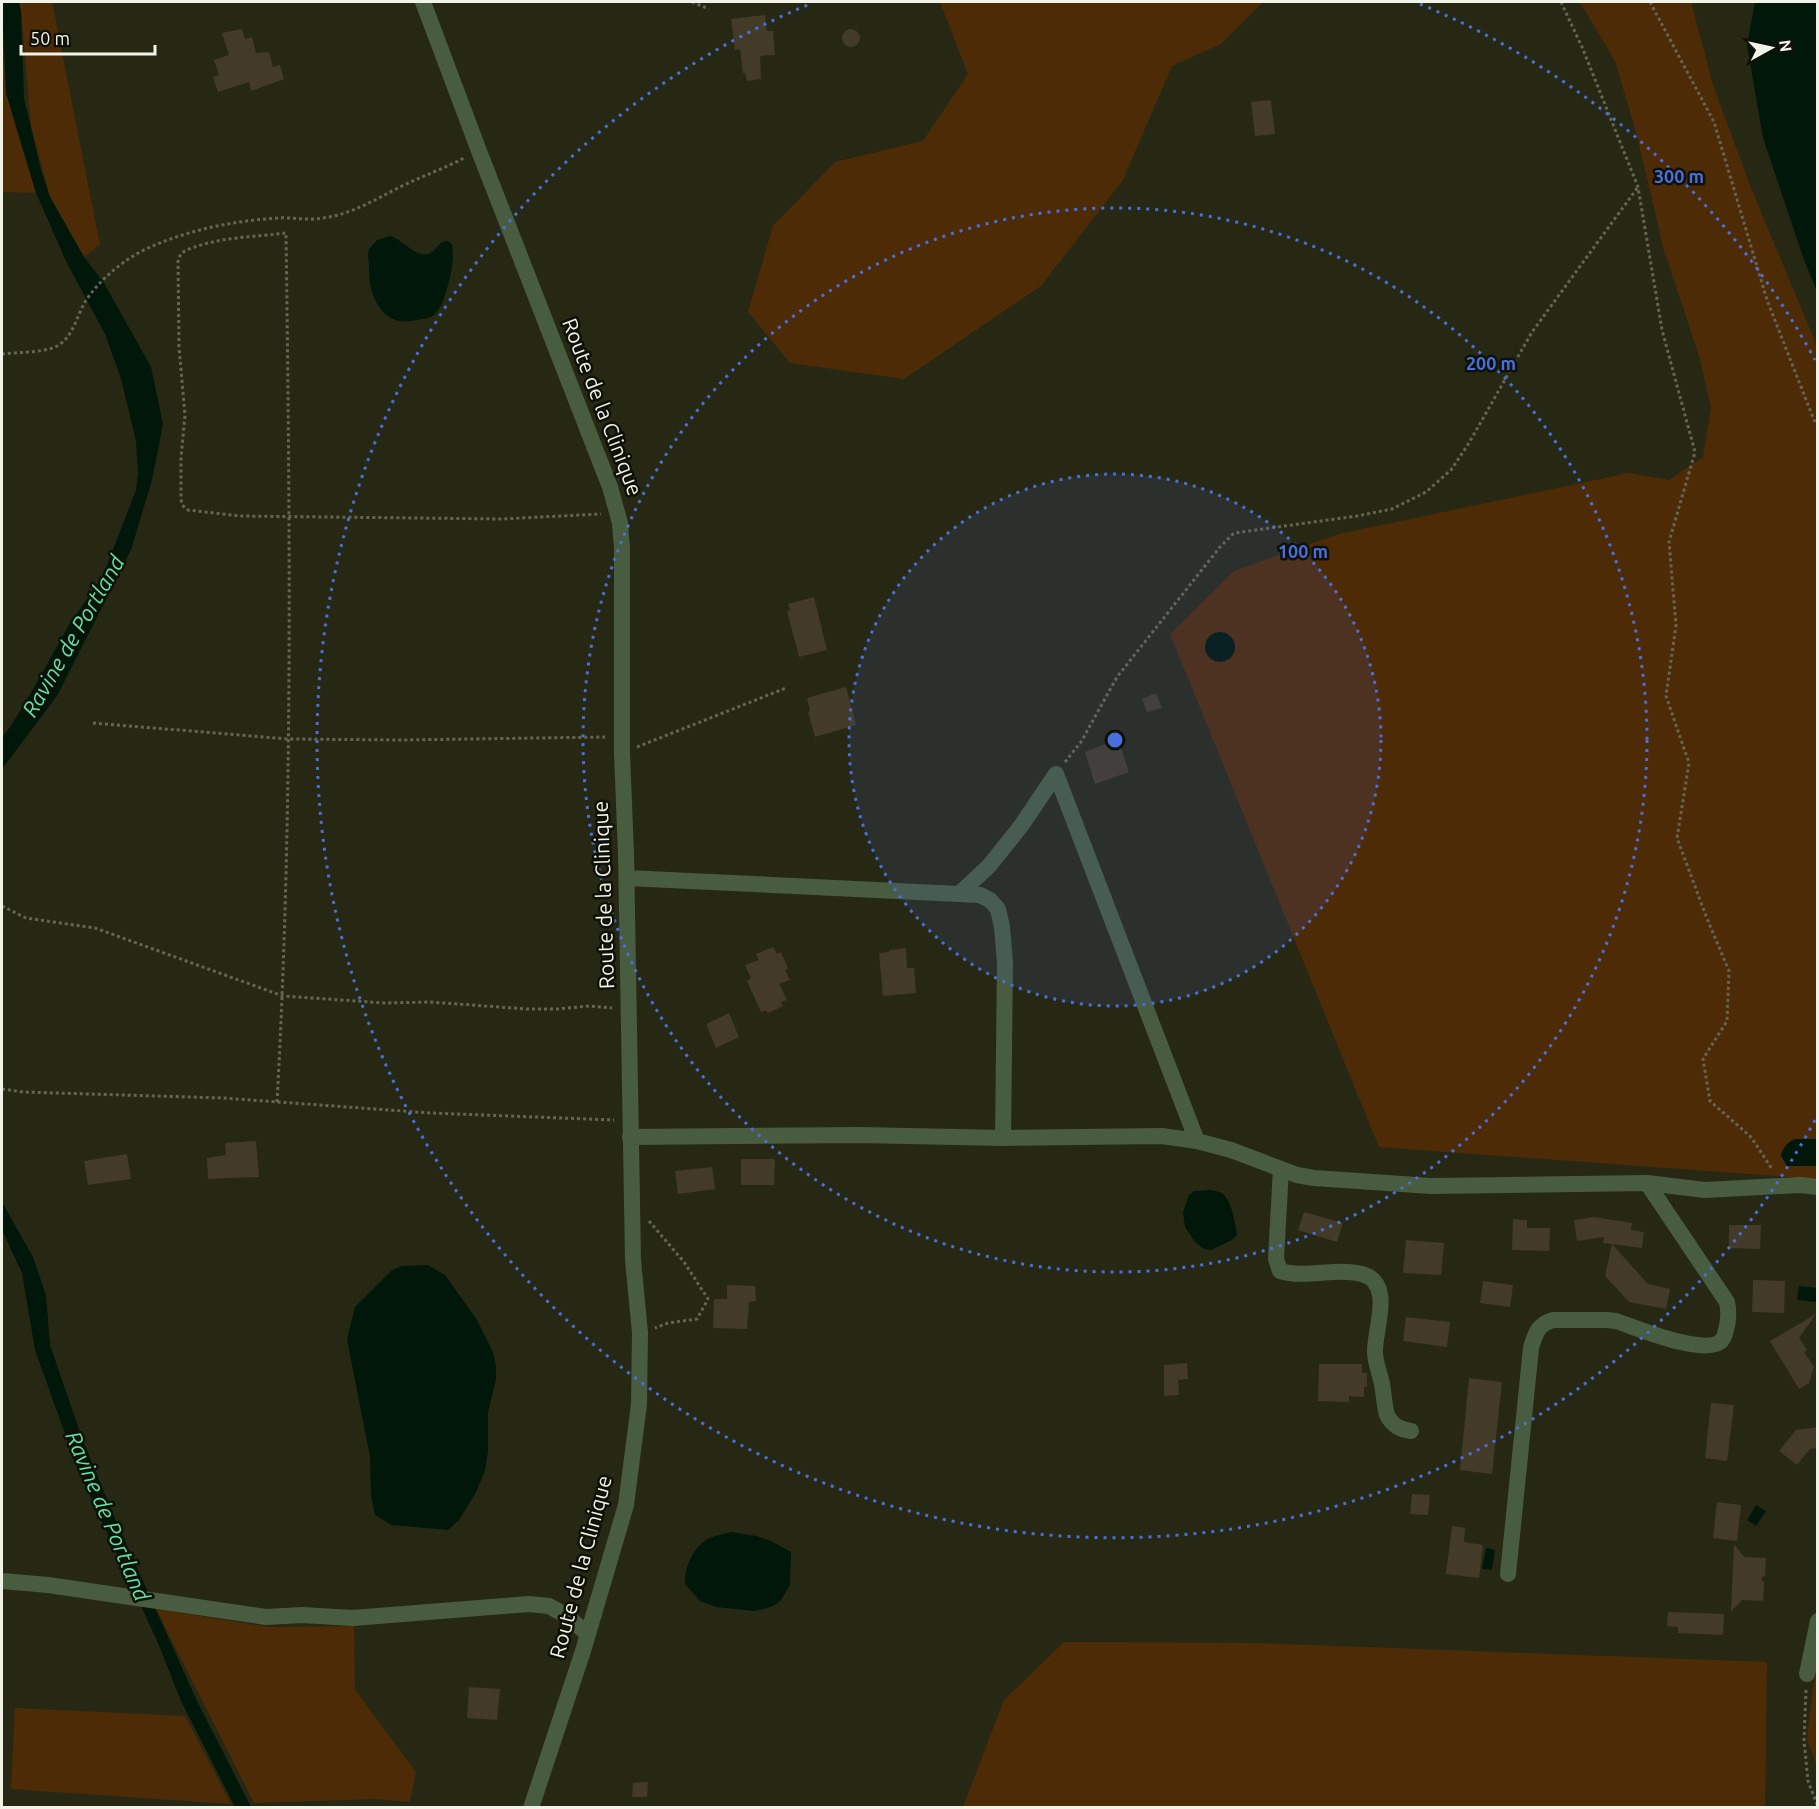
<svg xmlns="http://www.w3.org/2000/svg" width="1819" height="1809" font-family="Ubuntu,sans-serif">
  <rect width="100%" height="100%" fill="#272814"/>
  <path fill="#4e2b07" d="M18,2H52L100,245L84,257L50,197L31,126L21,11Z
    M940,2H1263L1221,44L1172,66L1123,180L1041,286L904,379L790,363L748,312L773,226L835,162L923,141L968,74Z
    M1580,2H1691L1713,85L1751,188L1817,346V1179L1379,1147L1170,634L1234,571L1339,534L1629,473L1669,480L1703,457L1711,408L1700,359L1664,250L1636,132L1615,61Z
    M2,27L6,93L36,193L2,192Z
    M156,1609L269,1627L354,1626L355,1690L416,1772L410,1802L376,1799L254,1803Z
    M1064,1642L1258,1643L1767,1662L1765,1807H963L1004,1700Z
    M1816,1664H1817V1767L1807,1738Z
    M15,1708L185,1716L231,1804L11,1789Z"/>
  <path fill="#00170a" d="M2,2H19L21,11L24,98L41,170L50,197L84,257L104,283L151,367L163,424L152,480L131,550L57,696L2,769V737L11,726L36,684L70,623L102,578L136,490L138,474L136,441L121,379L105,334L66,261L36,193L6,93Z
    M1755,2H1817V292L1803,257L1763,138L1747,45Z
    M390,236C403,239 419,262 432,252C436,249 438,245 442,242L448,241L452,244C454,259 452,271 448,285C445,295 442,308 434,315C429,319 422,319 416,320C382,329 368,295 369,267C369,261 367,255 369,249L377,240Z
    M1205 647a15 15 0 1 1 30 0a15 15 0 1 1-30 0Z
    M1795,1139H1817V1166H1787L1781,1156C1782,1148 1788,1142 1795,1139Z
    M1211,1190C1215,1191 1222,1192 1225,1196C1233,1207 1235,1223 1237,1235L1232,1240L1211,1250L1204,1249L1195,1242L1185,1227L1183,1212L1189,1195L1194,1191Z
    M2,1202L33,1257L46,1295L50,1345L83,1441L116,1521L197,1701L251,1807H235L181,1701L158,1643L77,1467L35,1350L22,1273L2,1230Z
    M402,1266L428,1265L445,1275L477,1320L493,1352L496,1366V1379L488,1412V1451L485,1471L475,1494L459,1520L448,1530L391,1525L375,1515L371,1496L370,1457L347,1339L355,1307L391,1271Z
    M1799,1286L1817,1288V1302L1797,1300Z
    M1756,1505L1766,1511L1756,1526L1747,1520Z
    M731,1532L756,1536L771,1541L791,1552L790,1585L781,1600L775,1605L764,1609L754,1611L716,1607L700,1601L685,1584C684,1567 695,1542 713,1537C718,1535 725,1533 731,1532Z
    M1486,1548L1495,1550L1492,1570L1482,1569Z"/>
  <path fill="#433a28" d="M765,15L767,31H773L775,55L760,56L761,79L747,81L745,73H743L740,49L735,50L731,19Z
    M842 38a9 9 0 1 1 18 0a9 9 0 1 1-18 0Z
    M242,29L245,39L252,37L256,53L269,52L273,67L280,65L284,79L251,91L249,82L218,92L213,77L219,75L214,60L229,55L222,33Z
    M1271,100L1275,134L1255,136L1251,102Z
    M814,597L827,650L799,657L787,611L790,610L788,604Z
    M846,687L856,725L815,737L808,712L810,711L807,698Z
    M1156,693L1162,708L1147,712L1142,699Z
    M1118,739L1129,772L1095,784L1085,752Z
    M773,947L777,954L781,952L788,968L785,970L790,980L779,984L787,1000L781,1002L783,1006L768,1013L766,1010L761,1012L747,981L751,978L745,965L759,960L756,954Z
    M906,948L907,968H914L916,993L883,996L879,953L889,952V950Z
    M729,1013L739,1037L716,1048L706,1024Z
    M256,1141L259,1177L208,1179L207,1158L226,1155L225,1143Z
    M127,1154L131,1179L88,1185L84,1161Z
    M741,1159H775L774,1185H741Z
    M712,1167L715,1189L678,1194L675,1171Z
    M1304,1212L1343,1223L1337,1242L1298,1230Z
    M1594,1217L1632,1223L1631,1230L1644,1232L1642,1248L1603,1243L1604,1237L1577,1241L1574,1220Z
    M1513,1219L1527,1220V1228H1550L1549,1251L1512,1250Z
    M1729,1225H1761L1760,1249L1729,1248Z
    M1406,1240L1444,1243L1441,1275L1403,1273Z
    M1612,1244L1648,1284L1670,1289L1666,1309L1629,1302L1605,1276Z
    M1753,1280L1785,1281L1784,1313L1752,1312Z
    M1483,1281L1513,1285L1510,1307L1480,1303Z
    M727,1285L755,1286L756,1301L749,1302L747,1329L713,1328L714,1299H727Z
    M1816,1314L1799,1338L1807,1350L1804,1352L1814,1367L1809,1383L1799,1389L1770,1341Z
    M1406,1317L1450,1322L1447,1347L1403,1341Z
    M1187,1363L1188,1379L1178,1380L1179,1395L1164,1396V1365Z
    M1319,1364H1362V1373H1367V1387H1364V1397L1349,1396V1402L1318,1401Z
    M1469,1378L1502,1382L1492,1474L1460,1470Z
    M1711,1403L1734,1405L1727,1461L1705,1458Z
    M1818,1427V1448L1810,1449L1797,1465L1779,1451L1796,1430Z
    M1412,1494L1430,1495L1428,1515L1410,1514Z
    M1717,1502L1741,1505L1737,1541L1713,1538Z
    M1452,1526L1465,1528L1464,1542L1483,1545L1479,1578L1446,1574Z
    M1734,1544L1744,1557L1766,1558L1765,1575L1761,1579L1764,1583L1763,1601L1742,1600L1731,1612Z
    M1668,1612L1724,1614L1723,1635L1678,1633V1627L1667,1626Z
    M469,1687L500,1689L497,1720L467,1718Z
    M648,1782L647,1797H632L633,1783Z"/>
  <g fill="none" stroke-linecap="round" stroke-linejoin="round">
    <path stroke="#646553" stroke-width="3" stroke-dasharray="3 3" stroke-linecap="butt" d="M692,2L709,9
      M1561,2L1582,47L1638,187L1662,330L1695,452L1669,542L1676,625L1666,696L1689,763L1677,838L1706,916L1729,971L1727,1021L1703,1059L1710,1101L1751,1137L1772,1169
      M1650,2L1714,122L1767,300L1814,420L1818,425
      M2,354C18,352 40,353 55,347C73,339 76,317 85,302C98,281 123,260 146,249C187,230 232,221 278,218C292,217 308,221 323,218C351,214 373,201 398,188C420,177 443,169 464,158
      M93,723L288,739L403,740L605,737
      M637,747L786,688
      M1065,762L1081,742L1117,677L1220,547L1234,533L1357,516L1392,509L1426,492L1451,470L1469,443L1532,332L1638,187
      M2,906L26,918L95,928L283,996L385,1003L430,1002L527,1009H558L589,1006L612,1008
      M2,1089L23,1092L223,1098L430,1113L614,1120
      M277,1102C293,813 290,523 286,233C254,237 217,237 187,250C182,252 180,255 178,260L179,347L185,415L181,458V499L182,505L188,510L240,516L502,519L601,514
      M649,1221L684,1262L708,1299L697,1319L668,1323L655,1328
      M1806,1690L1804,1740L1808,1781L1818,1807"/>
    <path stroke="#485c3f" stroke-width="16" d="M423,2L479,151L610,487L620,523L622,548V753L626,853L633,1260L640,1333L639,1404L626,1505L583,1651L531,1808
      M1056,774L1197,1141
      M627,878L980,895L990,900L998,909L1002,927L1005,963L1003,1138
      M959,894L989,866L1021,826L1056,774
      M630,1137L860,1135L1003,1138L1162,1136L1197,1141L1231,1150L1297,1175L1314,1178L1431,1186L1647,1183L1705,1190L1800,1185L1818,1187
      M1281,1169L1276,1259L1280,1271C1306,1279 1335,1267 1362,1274C1395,1283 1374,1330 1375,1352C1375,1363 1380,1373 1382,1384C1384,1394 1384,1405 1387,1415C1393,1426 1399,1429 1411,1431
      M1508,1574L1531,1348C1535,1334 1538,1324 1553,1320H1607L1616,1321C1637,1328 1701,1355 1720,1342C1724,1339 1725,1334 1726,1330C1729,1320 1729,1312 1727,1302L1647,1183
      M2,1581L48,1585L266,1617L302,1615L353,1618L529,1604L549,1606L565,1615L588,1634
      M1807,1674L1818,1621"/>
  </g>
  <circle cx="1115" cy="740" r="266" fill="#486fdb" fill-opacity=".12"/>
  <g fill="none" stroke="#486fdb" stroke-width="3" stroke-dasharray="3 6">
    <circle cx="1115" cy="740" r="266"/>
    <circle cx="1115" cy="740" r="532"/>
    <path d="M1815 1120A797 797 0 1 1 810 4M1420 4A797 797 0 0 1 1815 360"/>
  </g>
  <g text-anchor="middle" stroke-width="5" stroke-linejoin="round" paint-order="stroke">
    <g font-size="21" fill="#f2f3e7" stroke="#0f1008">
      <text transform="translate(602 407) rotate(69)" y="7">Route de la Clinique</text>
      <text transform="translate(604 895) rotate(-92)" y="7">Route de la Clinique</text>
      <text transform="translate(581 1567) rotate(-75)" y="7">Route de la Clinique</text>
    </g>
    <g font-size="22" font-style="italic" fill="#5ee4a8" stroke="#0f1008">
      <text transform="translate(73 636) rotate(-60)" y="8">Ravine de Portland</text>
      <text transform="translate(108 1516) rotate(67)" y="8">Ravine de Portland</text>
    </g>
  </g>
  <circle cx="1115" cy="740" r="9" fill="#486fdb" stroke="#0f1008" stroke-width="3"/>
  <g font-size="18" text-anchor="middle" font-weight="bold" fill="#486fdb" stroke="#0f1008" stroke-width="5" stroke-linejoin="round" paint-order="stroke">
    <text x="1679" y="183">300 m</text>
    <text x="1491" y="370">200 m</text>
    <text x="1303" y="558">100 m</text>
  </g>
  <rect width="1819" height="1809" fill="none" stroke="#f2f3e7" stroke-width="6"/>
  <g transform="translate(1771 48) rotate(82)" stroke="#0f1008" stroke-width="4.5" paint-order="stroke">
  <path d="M0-4.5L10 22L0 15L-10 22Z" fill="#f2f3e7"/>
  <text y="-9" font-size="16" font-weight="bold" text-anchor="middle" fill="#f2f3e7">N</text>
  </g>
  <path d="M21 45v9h134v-9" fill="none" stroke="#f2f3e7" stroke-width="3"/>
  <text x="30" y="45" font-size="18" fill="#f2f3e7" stroke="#0f1008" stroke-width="4.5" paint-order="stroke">50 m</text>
</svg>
